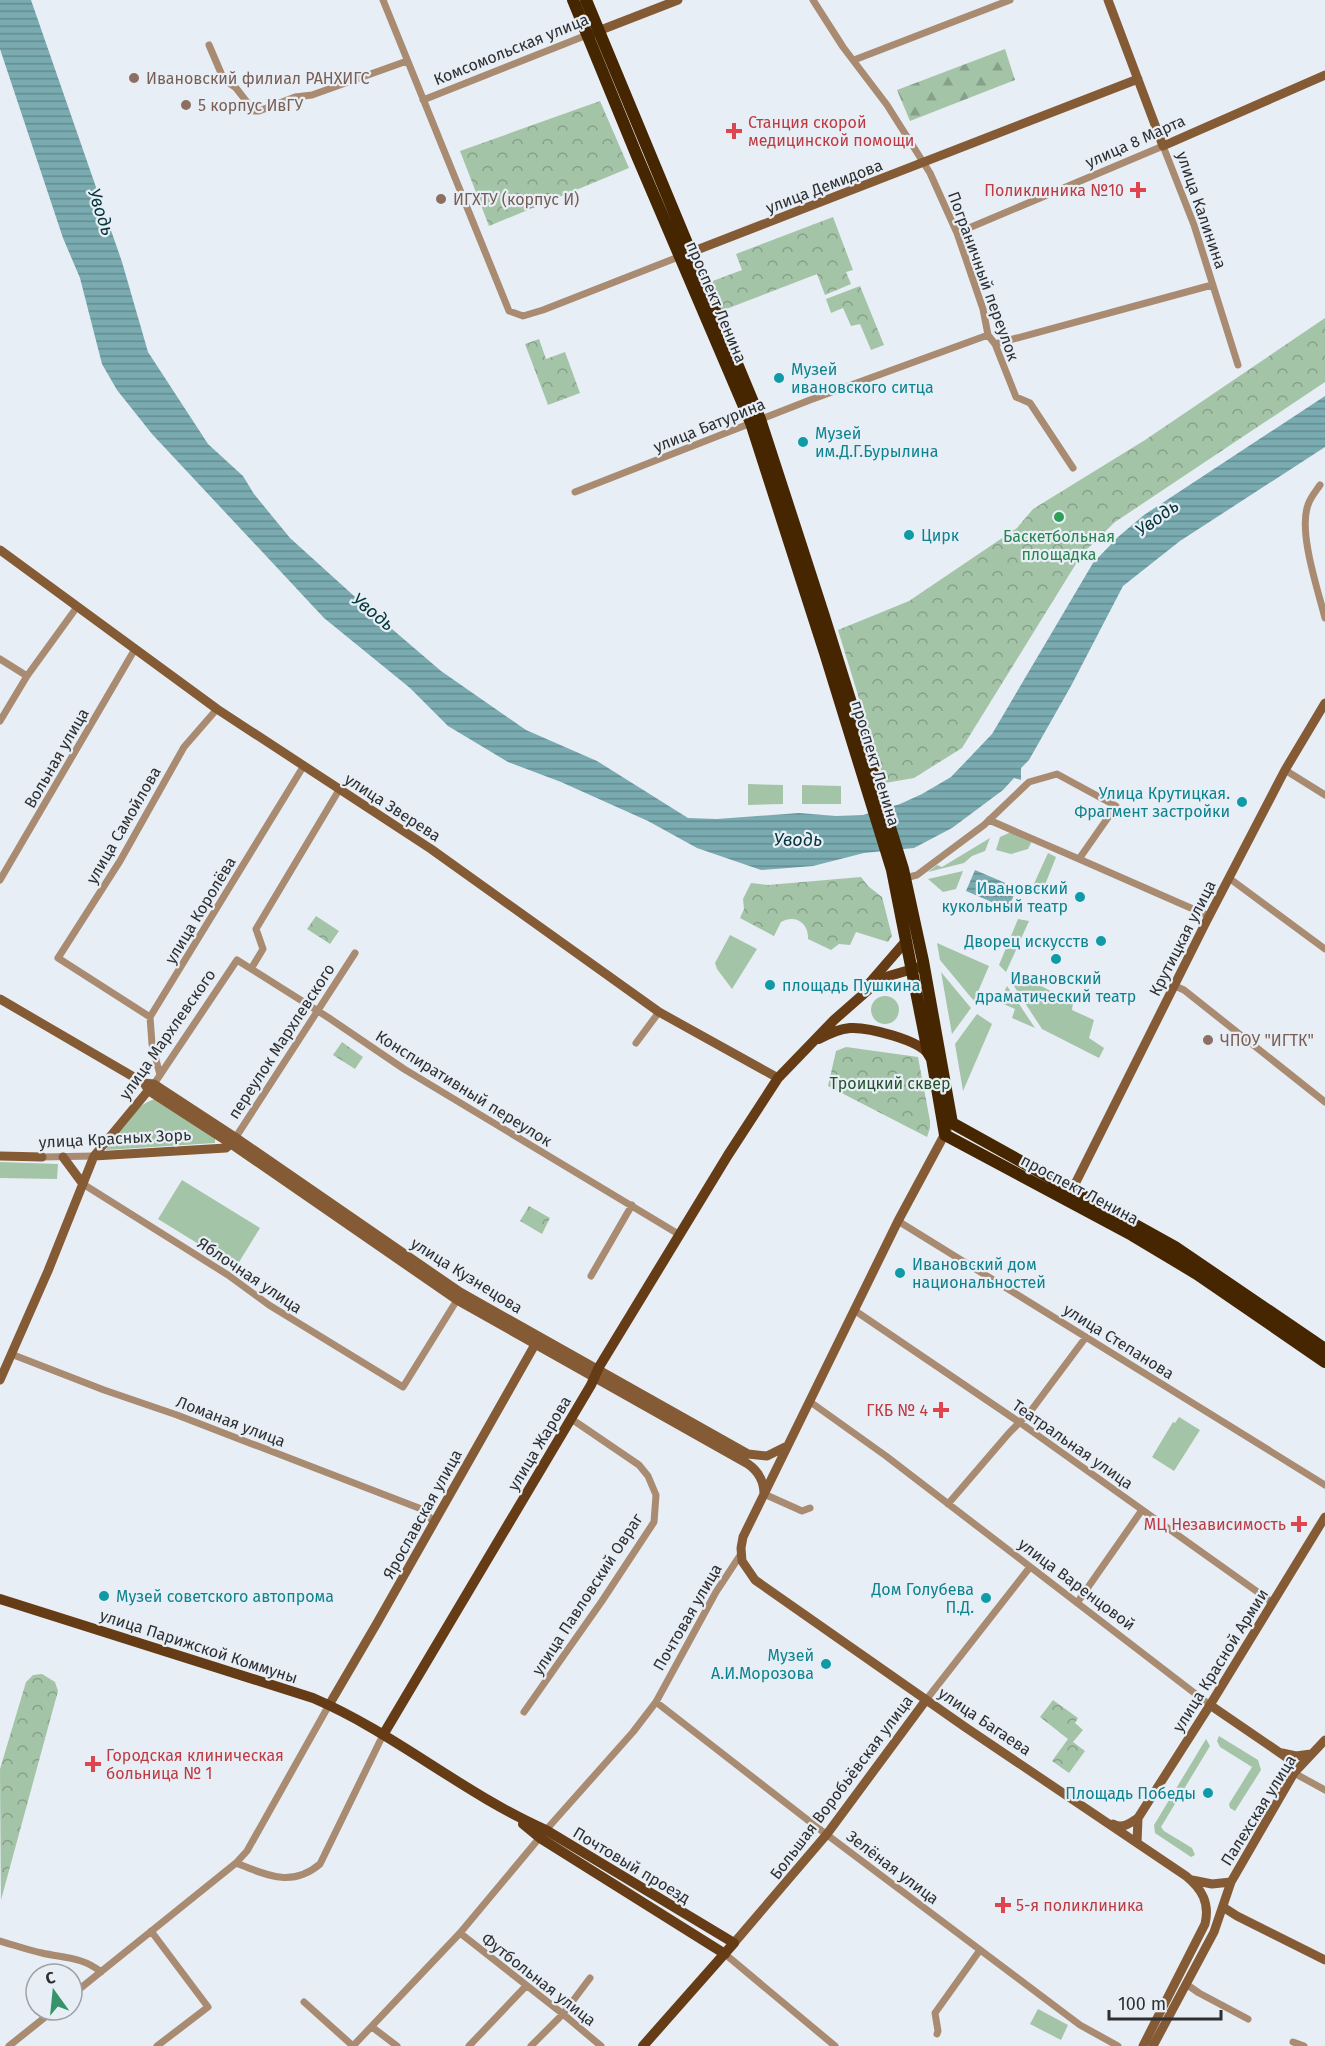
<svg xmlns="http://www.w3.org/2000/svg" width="1325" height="2046" font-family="'Fira Sans',sans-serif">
  <defs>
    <pattern id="forest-firs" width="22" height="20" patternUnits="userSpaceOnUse" patternTransform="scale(1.5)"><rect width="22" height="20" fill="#a4c4a7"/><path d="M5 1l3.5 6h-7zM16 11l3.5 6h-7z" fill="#86a089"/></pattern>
    <pattern id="park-crowns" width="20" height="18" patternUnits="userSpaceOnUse" patternTransform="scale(1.5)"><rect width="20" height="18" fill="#a4c4a7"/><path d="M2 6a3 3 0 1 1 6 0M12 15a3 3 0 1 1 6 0" fill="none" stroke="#86a089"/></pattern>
    <pattern id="water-rules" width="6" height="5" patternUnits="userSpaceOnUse" patternTransform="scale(1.5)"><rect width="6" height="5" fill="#79abb1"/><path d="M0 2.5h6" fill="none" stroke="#648c91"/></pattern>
  </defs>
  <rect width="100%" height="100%" fill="#e8eef5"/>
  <path fill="#a4c4a7" d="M748,784L783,785V804L748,805Z
    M802,785L841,786V804H802Z
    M1011,832L1032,841L1028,849L1011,854L996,850L1000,837Z
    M990,838L985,851L972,856L964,863L928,872L937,865L942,867Z
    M1048,853L1056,857L1041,895L1032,888Z
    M963,871L956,889L943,892L928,879Z
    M1018,919L1029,921L1006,972L999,965Z
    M730,935L757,949L732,989L717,969L715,963Z
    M937,943L989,966L974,1001L940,960Z
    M941,972L971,1008L952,1034Z
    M1015,972L1073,1003L1072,1010L1094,1020L1089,1038L1104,1048L1099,1058L1042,1029L1010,980Z
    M1007,986L1035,1028L1012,1018L1015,1009L999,1002Z
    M871 1010a14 14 0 1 1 28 0a14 14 0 1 1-28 0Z
    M977,1014L992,1024L963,1091L955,1044Z
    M158,1098L215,1138V1143L106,1150C114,1128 134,1105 158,1098Z
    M0,1162L58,1164L57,1179L0,1178Z
    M182,1180L260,1228L236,1267L158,1219Z
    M1179,1417L1200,1430L1174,1471L1152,1457L1173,1422L1175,1423Z
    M1219,1736L1258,1760L1261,1770L1235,1811L1230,1808L1229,1804L1252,1767L1220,1747L1217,1741Z
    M1206,1739L1210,1746L1161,1827L1164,1831L1192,1848L1195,1855L1191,1857L1155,1833L1154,1825Z
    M1038,2009L1068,2025L1061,2040L1030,2024Z"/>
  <path fill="url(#forest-firs)" d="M1005,49L1015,80L910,121L897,90Z"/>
  <path fill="url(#park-crowns)" d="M600,101L629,168L489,226L460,151Z
    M833,217L853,270L846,272L851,284L825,295L817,274L721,311L710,282L742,270L736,254Z
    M860,286L884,345L871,350L860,324L851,326L843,308L831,313L826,299Z
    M1325,318V382L1115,522L1082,554L962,748L914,778L885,783L838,630L909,601L1017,528L1033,509L1145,440Z
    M539,339L546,359L565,352L580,393L548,405L525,344Z
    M861,877L868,886L882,897L892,936L888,942L856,932L850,945L839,944L831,950L808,939C809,923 795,914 781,922L774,936L740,918L744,909L743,899L751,883L768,885Z
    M316,916L339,931L330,944L307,929Z
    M342,1042L363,1057L355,1069L333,1055Z
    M846,1047L918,1057L930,1121V1128L927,1137L828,1086L836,1051Z
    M529,1206L550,1218L542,1234L520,1221Z
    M42,1674L55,1682L58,1691L1,1900L0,1769L26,1682L33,1675Z
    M1053,1700L1078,1718L1075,1723L1083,1730L1073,1742L1085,1751L1069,1773L1052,1761L1068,1739L1040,1717Z"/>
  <path fill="url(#water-rules)" d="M0,0H31L122,262L148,352L208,444L243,476L254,494L290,538L364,605L441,671L526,730L597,761L688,818L717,819L799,813L836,816L863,815L900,804L922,794L951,777L992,734L1093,563L1118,537L1144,515L1325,396V447L1180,541L1123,586L1071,686L1029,760L1021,768V780L1014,778L1003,790L952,828L914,848L864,853L813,866L761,870L697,848L648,821L561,782L508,762L448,726L410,688L324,618L152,434L117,390L102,364L80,278L63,238L0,49Z
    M975,870L1017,888L1008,909L966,891Z"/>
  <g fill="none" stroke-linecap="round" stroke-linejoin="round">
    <path stroke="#a98b72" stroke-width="7" d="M383,0L509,311L523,316L543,310L681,256
      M813,0L843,47L887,105L930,173L957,233L983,309L988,335L995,344L1016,397L1030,403L1073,468
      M209,45L221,73L226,81L236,88L254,111H259L295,97L312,95L407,61
      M854,60L1010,0
      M423,100L587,35
      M957,233L1163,146L1194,225L1238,365
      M995,344L1212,285
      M1320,485C1316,491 1310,498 1308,505C1298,532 1318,590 1325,618
      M575,492L810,400L988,335
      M0,659L27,676
      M0,721L27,676L77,607
      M1285,770L1325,795
      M1079,859L1209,916
      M905,878L917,875L984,825L1029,782L1057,774L1116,806L1079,859L989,820
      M1229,878L1325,949
      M0,880L135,649
      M251,969L263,949L256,929L339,790
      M1175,986L1184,990L1325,1102
      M150,1017L58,958L120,861L184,747L217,709
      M636,1043L659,1012
      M160,1075L152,1044L150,1017L303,767
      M154,1084L237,960L329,1018L404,1069L680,1235
      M234,1140L355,953
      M42,1157L94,1156
      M83,1184L228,1275L269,1305L403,1387L457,1300
      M898,1221L1325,1485
      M591,1276L632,1205
      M854,1310L1019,1422L1273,1603
      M11,1354L104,1390L177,1415L424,1510L434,1523
      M809,1401L886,1456L1210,1705
      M764,1494L802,1511L810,1508
      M948,1504L1009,1433L1030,1412L1086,1337
      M1077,1603L1142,1510
      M926,1700L1030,1567
      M656,1702L818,1828L1080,2025L1118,2046
      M524,1712L602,1601L654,1522L656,1495L648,1476L639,1465L570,1418
      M1294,1773L1325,1790
      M236,1863C266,1875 292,1888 320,1864L383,1735
      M151,1931L208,2007L157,2046
      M460,1933L563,2014L601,2046
      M0,1941C14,1945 28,1950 42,1953C64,1958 83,1957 101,1972
      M725,1954L835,2046
      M1186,1984L1199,1993L1248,2019
      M72,1995L236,1863L247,1851L329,1705
      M304,2002L353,2046
      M372,2027L397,2046
      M937,2034L938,2031L935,2013L980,1950
      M1293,2042L1304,2046
      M9,2046L54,2010
      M353,2046L460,1933L546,1830L633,1732L656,1702L716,1592L741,1554
      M469,2046L526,1986
      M531,2046L563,2014L590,1978"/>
    <path stroke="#855b35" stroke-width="9" d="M1108,0L1163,146L1325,75
      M593,33L678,0
      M689,253L1138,79
      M0,550L217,709L431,849L659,1012L778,1078
      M0,999L144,1083L149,1091L231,1144L457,1300L748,1464C758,1471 764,1481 764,1494
      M144,1083L154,1084L235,1137L460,1292L748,1454L767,1456L785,1447
      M947,1130L898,1221L743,1537L741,1548L742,1561L755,1580L965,1727L1186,1876C1202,1889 1210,1903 1205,1924L1143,2046
      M0,1156L42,1157
      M94,1156L226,1148L231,1144
      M63,1157L83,1184
      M1072,1190L1205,924L1285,770L1325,703
      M0,1380L48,1271L94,1156L152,1086
      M329,1705L377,1623L537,1341
      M1210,1705L1286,1757L1292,1764L1294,1773
      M1282,1753L1296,1756L1311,1754
      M1113,1824C1123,1829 1129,1824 1138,1818
      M1137,1843L1138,1818L1210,1705L1325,1517
      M1192,1880L1212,1884L1231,1882
      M1223,1907L1237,1916L1325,1960
      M734,1943L827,1834L926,1700
      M1153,2046L1214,1932L1231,1882L1294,1773L1325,1740"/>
    <path stroke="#653c15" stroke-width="10" d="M867,986L906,941
      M819,1039C828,1034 839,1029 850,1028C868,1027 920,1040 929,1055
      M0,1599L313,1698C395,1733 464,1794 546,1830L734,1943L643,2046
      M383,1735L591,1385L599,1367L728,1155L778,1078L834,1020L875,984L889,976L923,966
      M523,1824L540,1838L725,1954"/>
    <path stroke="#462501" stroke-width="12" d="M573,0L637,156L751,423L825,653L892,870L928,1052L932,1059L945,1135L1132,1235L1197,1274L1325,1362
      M586,0L760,419L823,613L903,869L923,961L952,1123L1175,1247L1325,1349"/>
  </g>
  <g fill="#8d6e63" stroke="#e8eef5" stroke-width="2">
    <circle cx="134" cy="78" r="6"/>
    <circle cx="186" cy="105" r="6"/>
    <circle cx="441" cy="199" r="6"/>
    <circle cx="1208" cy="1040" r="6"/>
  </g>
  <g fill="#e0444e" stroke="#e8eef5" stroke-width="2">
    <path d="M731 122h6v6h6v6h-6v6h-6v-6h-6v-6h6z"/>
    <path d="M1135 181h6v6h6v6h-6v6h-6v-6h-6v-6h6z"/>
    <path d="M938 1401h6v6h6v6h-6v6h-6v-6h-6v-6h6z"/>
    <path d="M1296 1515h6v6h6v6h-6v6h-6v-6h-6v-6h6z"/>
    <path d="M90 1755h6v6h6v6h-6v6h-6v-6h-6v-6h6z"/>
    <path d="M1000 1896h6v6h6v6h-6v6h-6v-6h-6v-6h6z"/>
  </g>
  <g fill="#0f9aa8" stroke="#e8eef5" stroke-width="2">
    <circle cx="779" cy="378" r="6"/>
    <circle cx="803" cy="442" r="6"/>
    <circle cx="909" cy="535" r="6"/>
    <circle cx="1242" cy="802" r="6"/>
    <circle cx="1080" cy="897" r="6"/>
    <circle cx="1101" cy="941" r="6"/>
    <circle cx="1056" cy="959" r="6"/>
    <circle cx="770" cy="985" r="6"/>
    <circle cx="900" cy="1273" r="6"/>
    <circle cx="104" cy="1596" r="6"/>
    <circle cx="986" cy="1598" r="6"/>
    <circle cx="826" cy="1664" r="6"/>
    <circle cx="1208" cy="1793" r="6"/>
  </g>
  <circle fill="#2e9e5b" stroke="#e8eef5" stroke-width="2" cx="1059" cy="517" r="6"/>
  <g text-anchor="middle" stroke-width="4.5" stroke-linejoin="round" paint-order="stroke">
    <g font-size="16" fill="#2d2f31" stroke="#e8eef5">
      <text transform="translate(511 49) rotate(-22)" y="6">Комсомольская улица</text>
      <text transform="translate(1135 141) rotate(-24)" y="6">улица 8 Марта</text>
      <text transform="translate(824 186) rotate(-21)" y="6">улица Демидова</text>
      <text transform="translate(1202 210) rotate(71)" y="6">улица Калинина</text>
      <text transform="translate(984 276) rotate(70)" y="6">Пограничный переулок</text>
      <text transform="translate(717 302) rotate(67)" y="6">проспект Ленина</text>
      <text transform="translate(709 425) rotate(-22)" y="6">улица Батурина</text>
      <text transform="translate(56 758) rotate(-60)" y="6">Вольная улица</text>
      <text transform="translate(876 763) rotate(73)" y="6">проспект Ленина</text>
      <text transform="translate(393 807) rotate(33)" y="6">улица Зверева</text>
      <text transform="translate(123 825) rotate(-60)" y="6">улица Самойлова</text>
      <text transform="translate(200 910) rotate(-59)" y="6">улица Королёва</text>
      <text transform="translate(1182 938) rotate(-63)" y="6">Крутицкая улица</text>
      <text transform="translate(167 1034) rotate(-55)" y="6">улица Мархлевского</text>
      <text transform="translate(281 1041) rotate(-57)" y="6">переулок Мархлевского</text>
      <text transform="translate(464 1088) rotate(32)" y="6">Конспиративный переулок</text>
      <text transform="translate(115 1138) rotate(-3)" y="6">улица Красных Зорь</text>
      <text transform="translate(1080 1189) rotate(28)" y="6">проспект Ленина</text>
      <text transform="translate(250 1275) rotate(34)" y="6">Яблочная улица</text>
      <text transform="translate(467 1275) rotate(32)" y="6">улица Кузнецова</text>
      <text transform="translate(1119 1341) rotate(32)" y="6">улица Степанова</text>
      <text transform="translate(231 1421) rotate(21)" y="6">Ломаная улица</text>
      <text transform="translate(539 1443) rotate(-59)" y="6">улица Жарова</text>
      <text transform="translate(1073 1444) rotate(35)" y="6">Театральная улица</text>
      <text transform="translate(422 1514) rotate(-61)" y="6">Ярославская улица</text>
      <text transform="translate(1077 1584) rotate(37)" y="6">улица Варенцовой</text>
      <text transform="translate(587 1594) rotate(-57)" y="6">улица Павловский Овраг</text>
      <text transform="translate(687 1617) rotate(-60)" y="6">Почтовая улица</text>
      <text transform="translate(199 1646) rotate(18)" y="6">улица Парижской Коммуны</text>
      <text transform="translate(1220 1660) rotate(-58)" y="6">улица Красной Армии</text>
      <text transform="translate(985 1721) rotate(34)" y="6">улица Багаева</text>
      <text transform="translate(841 1787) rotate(-53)" y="6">Большая Воробьёвская улица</text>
      <text transform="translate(1258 1810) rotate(-58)" y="6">Палехская улица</text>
      <text transform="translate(632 1865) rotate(31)" y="6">Почтовый проезд</text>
      <text transform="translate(893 1867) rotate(37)" y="6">Зелёная улица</text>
      <text transform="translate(539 1979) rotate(38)" y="6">Футбольная улица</text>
    </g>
    <g font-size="16" fill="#785e54" stroke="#e8eef5" text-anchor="start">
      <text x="146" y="84">Ивановский филиал РАНХИГС</text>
      <text x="198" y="111">5 корпус ИвГУ</text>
      <text x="453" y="205">ИГХТУ (корпус И)</text>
      <text x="1220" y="1046">ЧПОУ "ИГТК"</text>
    </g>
    <g font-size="16" fill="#be3a42" stroke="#e8eef5" text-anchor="start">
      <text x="748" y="128">Станция скорой<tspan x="748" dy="18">медицинской помощи</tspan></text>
      <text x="1124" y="196" text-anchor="end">Поликлиника №10</text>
      <text x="928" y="1416" text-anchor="end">ГКБ № 4</text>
      <text x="1286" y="1530" text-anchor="end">МЦ Независимость</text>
      <text x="106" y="1761">Городская клиническая<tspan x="106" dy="18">больница № 1</tspan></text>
      <text x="1016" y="1911">5-я поликлиника</text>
    </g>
    <g font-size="16" fill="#0d838f" stroke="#e8eef5" text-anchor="start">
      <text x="791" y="375">Музей<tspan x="791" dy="18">ивановского ситца</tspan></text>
      <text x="815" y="439">Музей<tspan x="815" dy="18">им.Д.Г.Бурылина</tspan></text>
      <text x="921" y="541">Цирк</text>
      <text x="1230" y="799" text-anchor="end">Улица Крутицкая.<tspan x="1230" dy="18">Фрагмент застройки</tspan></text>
      <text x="1068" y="894" text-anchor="end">Ивановский<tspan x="1068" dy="18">кукольный театр</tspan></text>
      <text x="1089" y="947" text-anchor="end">Дворец искусств</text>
      <text x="1056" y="984" text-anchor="middle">Ивановский<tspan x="1056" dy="18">драматический театр</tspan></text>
      <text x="782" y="991">площадь Пушкина</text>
      <text x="912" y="1270">Ивановский дом<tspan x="912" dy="18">национальностей</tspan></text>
      <text x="974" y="1595" text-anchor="end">Дом Голубева<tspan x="974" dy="18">П.Д.</tspan></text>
      <text x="116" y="1602">Музей советского автопрома</text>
      <text x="814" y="1661" text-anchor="end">Музей<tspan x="814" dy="18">А.И.Морозова</tspan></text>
      <text x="1196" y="1799" text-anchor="end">Площадь Победы</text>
    </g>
    <g font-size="16" fill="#27864d" stroke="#e8eef5">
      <text x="1059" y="542">Баскетбольная<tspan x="1059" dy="18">площадка</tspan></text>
    </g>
    <g font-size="16" fill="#22522a" stroke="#e8eef5">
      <text x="890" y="1089">Троицкий сквер</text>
    </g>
    <g font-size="18" font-style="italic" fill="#04363c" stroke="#e8eef5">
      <text transform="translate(101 212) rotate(72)" y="6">Уводь</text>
      <text transform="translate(1157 518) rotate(-36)" y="6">Уводь</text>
      <text transform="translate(373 612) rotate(39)" y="6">Уводь</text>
      <text x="798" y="846">Уводь</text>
    </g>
  </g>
  <g transform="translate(54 1992) rotate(345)"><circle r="28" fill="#e8eef5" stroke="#9da2a7" stroke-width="1.5"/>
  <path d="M0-4.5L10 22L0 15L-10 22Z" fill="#37936a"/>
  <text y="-9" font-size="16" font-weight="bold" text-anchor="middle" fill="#2d2f31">С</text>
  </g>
  <path d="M1109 2010v9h112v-9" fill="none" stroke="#2d2f31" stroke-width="3"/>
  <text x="1118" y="2010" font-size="18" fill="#2d2f31" stroke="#e8eef5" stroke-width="4.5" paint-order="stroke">100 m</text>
</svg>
